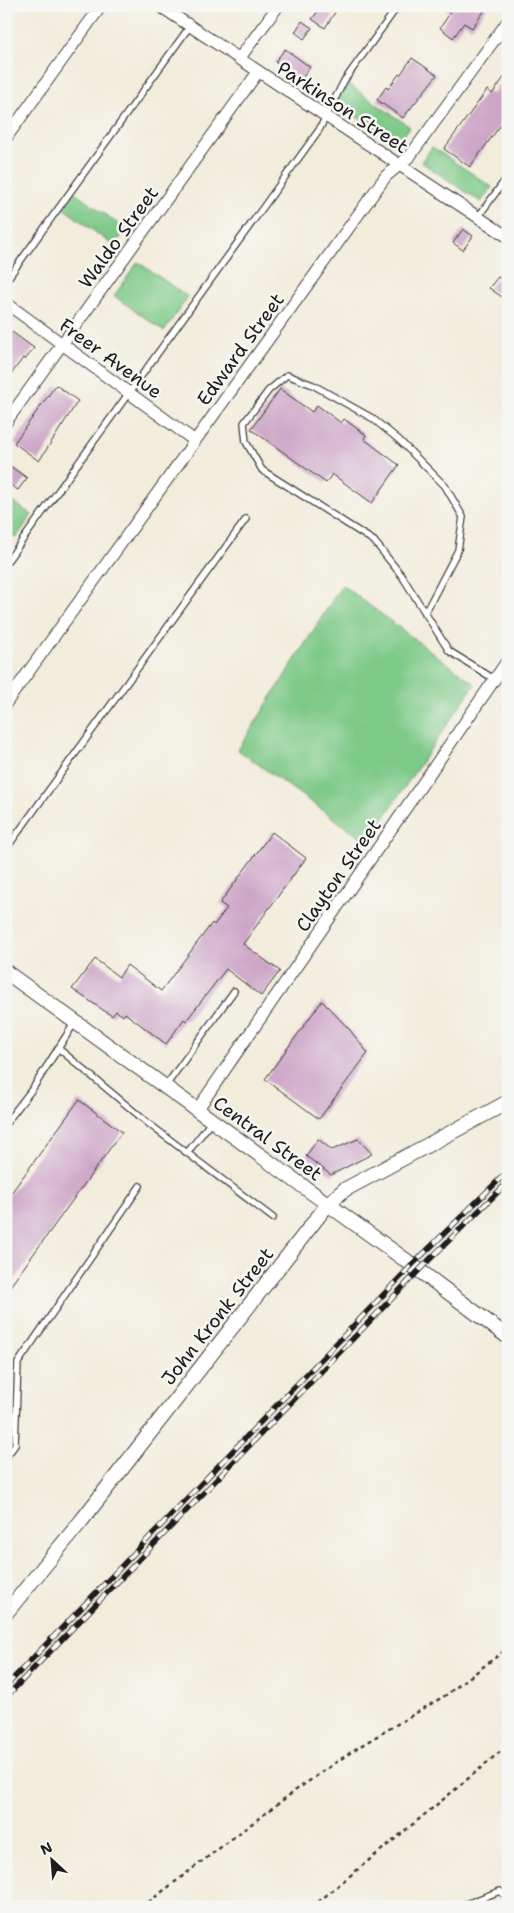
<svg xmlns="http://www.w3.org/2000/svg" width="514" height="1913" font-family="'Shantell Sans',sans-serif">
  <rect width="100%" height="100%" fill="#f6f6f2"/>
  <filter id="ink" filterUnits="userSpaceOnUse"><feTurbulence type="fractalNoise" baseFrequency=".02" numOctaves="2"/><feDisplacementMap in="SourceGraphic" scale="10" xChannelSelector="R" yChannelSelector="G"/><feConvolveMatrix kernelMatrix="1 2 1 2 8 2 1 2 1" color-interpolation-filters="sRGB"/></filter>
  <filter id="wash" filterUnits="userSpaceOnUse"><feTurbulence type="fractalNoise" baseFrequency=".0096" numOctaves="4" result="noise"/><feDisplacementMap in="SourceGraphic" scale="20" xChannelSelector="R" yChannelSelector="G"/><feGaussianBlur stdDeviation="1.12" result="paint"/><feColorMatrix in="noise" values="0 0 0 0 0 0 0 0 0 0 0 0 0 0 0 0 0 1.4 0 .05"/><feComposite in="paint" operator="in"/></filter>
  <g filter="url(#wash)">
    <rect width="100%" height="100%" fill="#f2ecdb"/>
    <path fill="#7dc987" stroke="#4c7252" d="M348,84L410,127L397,144L336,103Z
      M432,147L492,187L481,202L421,162Z
      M75,192L126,230L114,246L63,208Z
      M138,262L188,297L164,331L114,296Z
      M6,497L32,515L16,538L6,531Z
      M342,585L475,684L367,842L238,750Z"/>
    <g id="blocks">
      <path fill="#cda6c8" d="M322,6H339L325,28L312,19Z
        M440,6H488L472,28L464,23L453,38L440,28L450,13Z
        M302,21L312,28L304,39L295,32Z
        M285,49L310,67L301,80L275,62Z
        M412,58L437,75L403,118L377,100L386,87L388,89L399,74L400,75Z
        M508,72V115L470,167L444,149L487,90L492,94Z
        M463,229L473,236L463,250L453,243Z
        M498,277L508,284V301L489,288Z
        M12,332L34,348L25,360L23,358L6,381V341Z
        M56,385L78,401L39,461L14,443Z
        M280,389L312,412L317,405L341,423L344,419L366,435L364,439L399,465L372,503L332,474L326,483L251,429Z
        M6,463L27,478L18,490L6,482Z
        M272,832L306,858L243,944L280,971L261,996L226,969L186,1021L184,1019L166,1044L125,1013L123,1016L116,1011L112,1016L72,989L95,959L119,977L127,965L161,991L212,923L214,925L227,908L220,903Z
        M322,1001L349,1029L368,1053L319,1119L265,1079Z
        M79,1100L122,1132L6,1292V1200Z
        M318,1139L332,1150L358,1139L372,1154L331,1175L306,1156Z"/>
    </g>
  </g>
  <g filter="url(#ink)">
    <use href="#blocks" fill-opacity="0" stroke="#3c3b39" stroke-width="1"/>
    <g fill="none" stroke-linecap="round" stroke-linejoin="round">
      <g stroke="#3c3b39" stroke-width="8">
        <path id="service" d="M478,217L508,176
          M6,281L190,26
          M6,563L319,130L344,81L398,6
          M425,613L458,550L463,517L445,486L398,439L372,418L313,385L287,375L269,390L244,423L246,442L262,470L374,541L402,576L449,651L494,679
          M6,849L246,519
          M58,1048L149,1124L273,1218
          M165,1087L234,991
          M6,1123L33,1088L75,1022
          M187,1153L212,1121
          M6,1457L15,1445L18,1363L140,1186
          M458,1907L500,1891L508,1898"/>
      </g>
      <g stroke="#3c3b39" stroke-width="13">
        <path id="minor" d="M160,6L508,237
          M239,59L278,6
          M6,138L101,6
          M6,303L195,441
          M6,422L258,72
          M6,703L386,176L410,156L508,21
          M197,1110L508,660"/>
      </g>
      <g stroke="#3c3b39" stroke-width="16">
        <path id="tertiary" d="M6,972L404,1259L508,1337
          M6,1613L82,1520L328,1204L344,1190L508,1102"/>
      </g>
      <path stroke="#3c3b39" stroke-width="2.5" stroke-dasharray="4 4" stroke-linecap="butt" d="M142,1907L296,1790L357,1748L446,1695L508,1648
        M312,1907L457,1788L508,1745"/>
      <use href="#service" stroke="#fff" stroke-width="5.5"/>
      <use href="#minor" stroke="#fff" stroke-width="11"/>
      <use href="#tertiary" stroke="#fff" stroke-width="14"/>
      <g stroke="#1c1c1c" stroke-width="5.5">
        <path id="rail" d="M6,1686L412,1265L508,1171
          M6,1697L430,1259L508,1182"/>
      </g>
      <use href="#rail" stroke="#f6f6f2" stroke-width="4" stroke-dasharray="11" stroke-linecap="butt"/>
    </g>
  </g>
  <g text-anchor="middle" stroke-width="5" stroke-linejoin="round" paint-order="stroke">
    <g font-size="19" fill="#1c1c1c" stroke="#f6f6f2">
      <text transform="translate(343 107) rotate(33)" y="7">Parkinson Street</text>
      <text transform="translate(118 237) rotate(-54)" y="7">Waldo Street</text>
      <text transform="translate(240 349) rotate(-54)" y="7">Edward Street</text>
      <text transform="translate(111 358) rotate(36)" y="7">Freer Avenue</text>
      <text transform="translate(338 875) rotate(-55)" y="7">Clayton Street</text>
      <text transform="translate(268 1138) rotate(36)" y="7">Central Street</text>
      <text transform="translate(217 1316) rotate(-52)" y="7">John Kronk Street</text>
    </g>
  </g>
  <rect width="514" height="1913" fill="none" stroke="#f6f6f2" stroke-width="25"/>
  <g transform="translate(52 1860) rotate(334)" stroke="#f6f6f2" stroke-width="4" paint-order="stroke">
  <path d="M0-4L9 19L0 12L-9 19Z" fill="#1c1c1c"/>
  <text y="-8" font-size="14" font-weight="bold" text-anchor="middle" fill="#1c1c1c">N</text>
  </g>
</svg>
